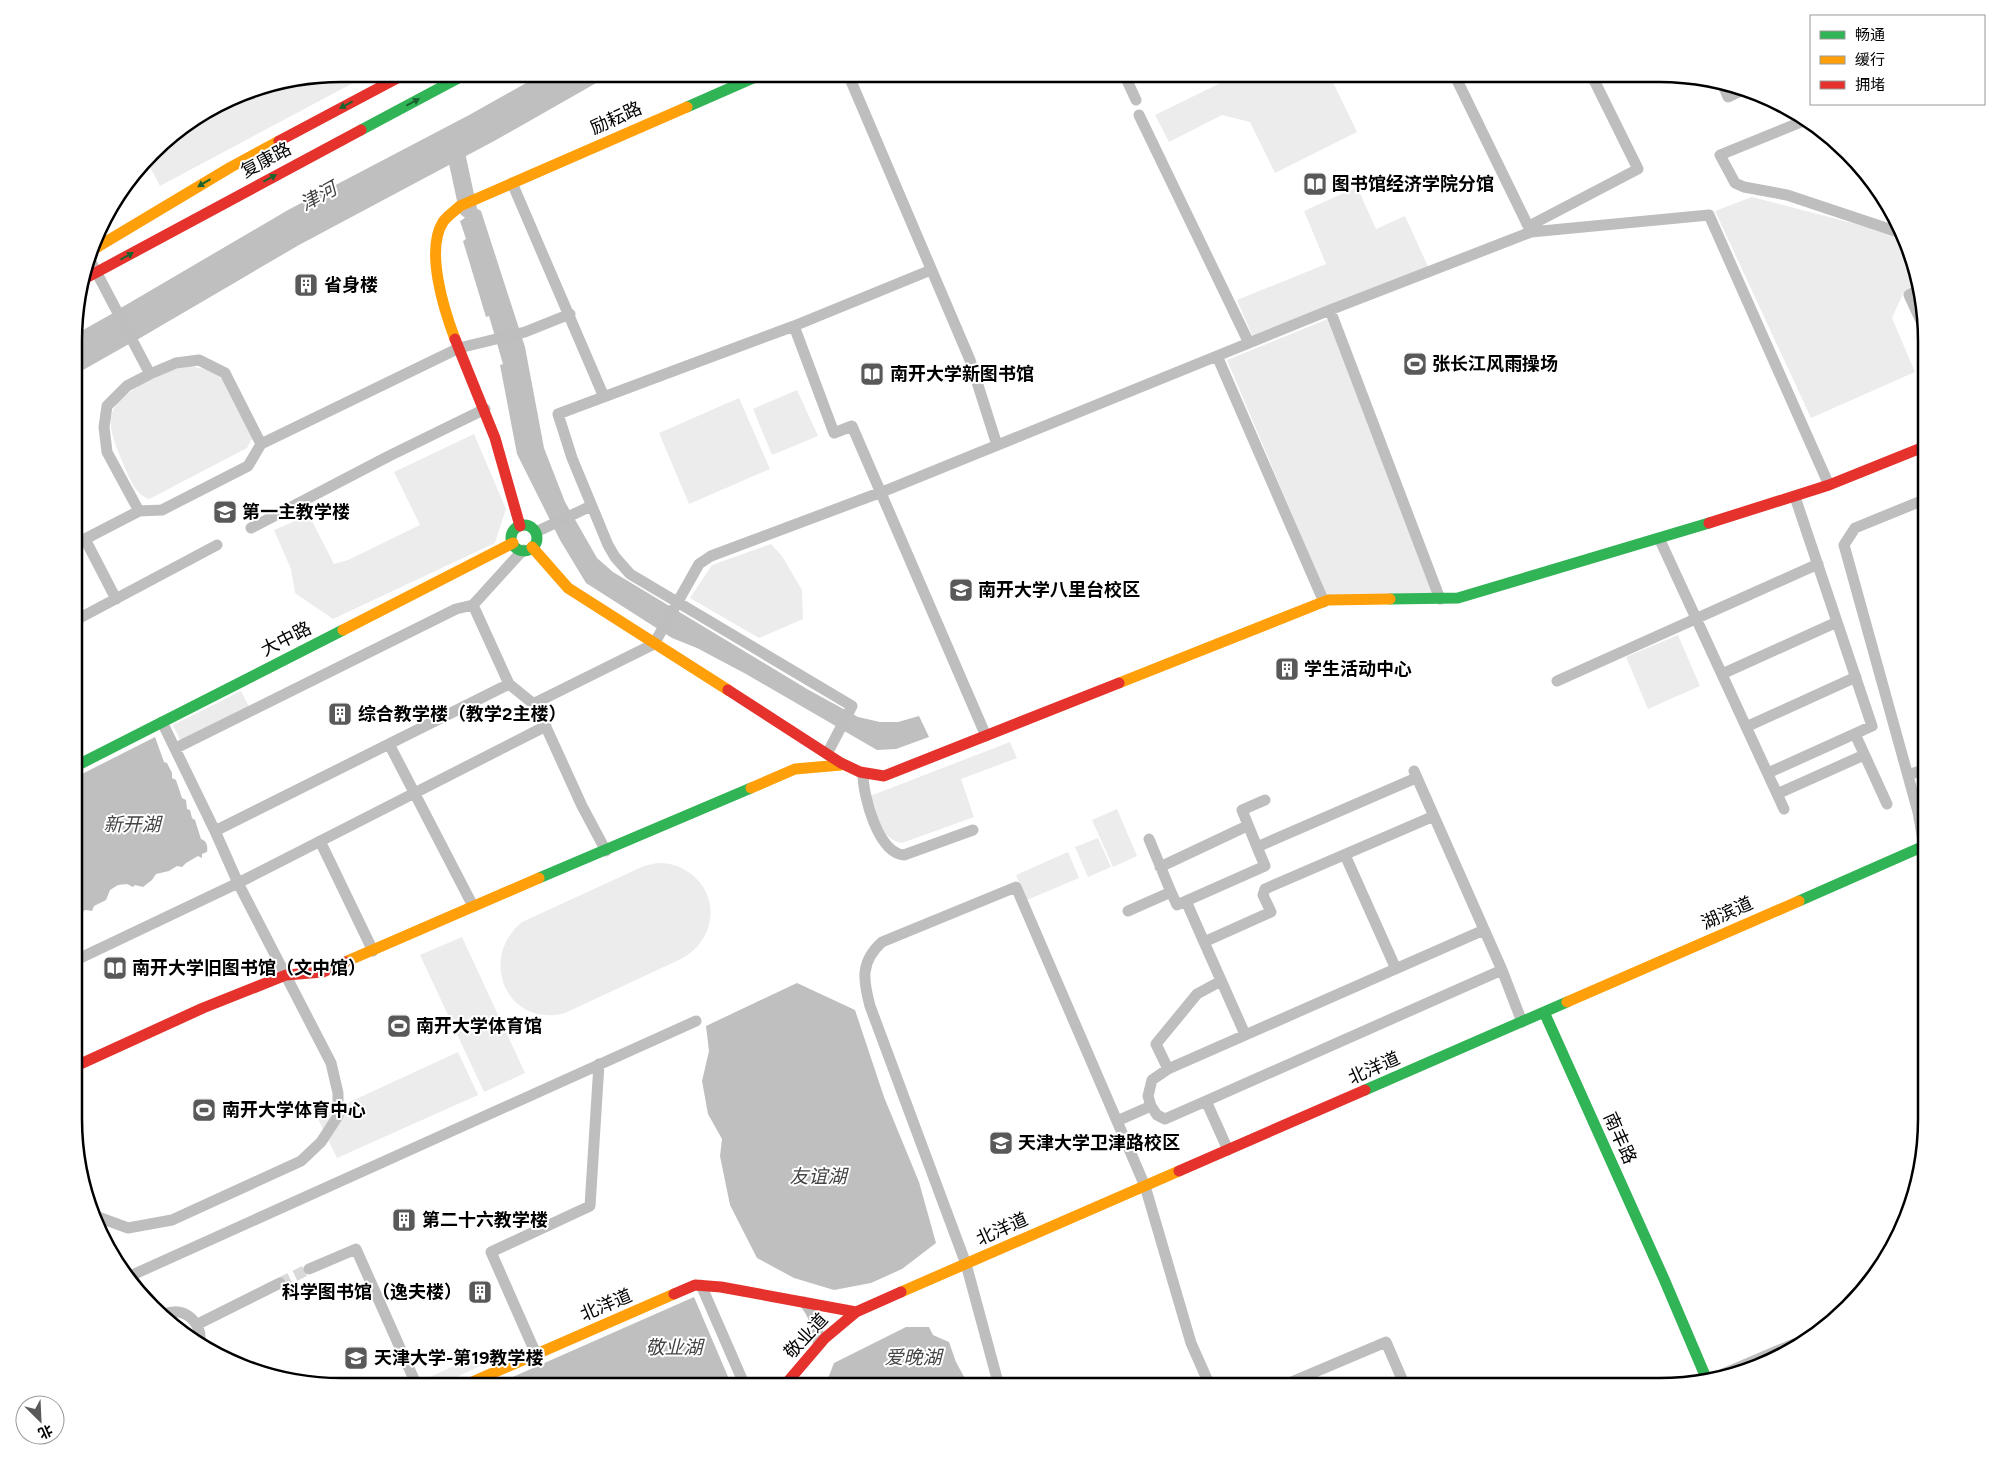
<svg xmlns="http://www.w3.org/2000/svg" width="2000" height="1460" font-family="Figtree,'Noto Sans SC',sans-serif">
  <rect width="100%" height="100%" fill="#fff"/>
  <path fill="#ececec" d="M341,74H370L160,186L148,163L165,140L239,94Z
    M1239,74H1329L1357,132L1275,173L1250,122L1222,115L1169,142L1155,115Z
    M1357,187L1376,229L1405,216L1430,271L1255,342L1237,300L1326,264L1304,211Z
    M1752,197L1902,236L1916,288L1903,294L1892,318L1915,372L1811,418L1715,211Z
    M1330,318L1434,593L1327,597L1227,360Z
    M190,366C199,368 209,369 217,375C233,385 245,420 253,437L247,448L157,495L149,499C135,494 130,479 124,466C106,423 100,406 147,382C162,374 174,368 190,366Z
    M797,390L818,436L772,455L753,409Z
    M739,398L770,469L689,504L659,433Z
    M474,434L506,509L495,543L333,619L295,593L291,569L274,530L309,515L334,564L348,560L420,525L394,472Z
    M771,544L782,556L802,590L803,619L759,638L690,598L712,565Z
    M1678,635L1700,686L1648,709L1626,657Z
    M241,691L249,707L181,742L173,725Z
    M1010,742L1017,758L961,779L974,817L902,843C881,840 876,813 870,796Z
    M1117,809L1137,856L1113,867L1092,820Z
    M1098,838L1111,867L1088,877L1075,847Z
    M1068,852L1079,878L1027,900L1016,875Z
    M657,863C666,863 675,864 683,869C722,889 718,940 681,959L565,1013C508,1029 477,959 522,922L644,866Z
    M462,937L525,1073L484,1092L420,955Z
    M458,1052L478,1095L337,1158L317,1117Z
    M503,1351L506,1354L437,1386H434L430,1377L467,1360L476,1363Z"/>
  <path fill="#bfbfbf" d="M542,74H612L496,140L299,245L135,341L119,309L288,210L471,114Z
    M476,208L481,211L525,347L544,448L565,502L597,558L613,572L807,689L858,717L880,722H898L919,716L929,737L896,749L877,750L746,674L697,648L672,638L586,583L560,540L517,454L500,365L503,364L489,316L486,317L463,241L466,239L460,221C467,218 466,212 476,208Z
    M115,312L129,344L76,374V334Z
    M155,737L164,762L167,763L172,773V778L176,780L182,798L186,800L187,809L190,810L192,818L195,820L201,839C207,841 208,846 207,852L202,854V858L198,856L186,863L182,867L177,866L169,871L156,874L152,880L143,887L135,885L133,887L127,884L118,885L110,890L106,900L94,906L92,911L86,910L76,913V777Z
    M797,983L855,1010L884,1097L919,1182L936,1243L902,1269L871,1283L834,1290L794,1278L757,1258L730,1205L720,1156L722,1139L708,1114L702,1081L709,1051L706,1026Z
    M694,1297L732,1386H492Z
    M906,1327H929L933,1335L949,1342L956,1362L969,1386H825L834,1363Z"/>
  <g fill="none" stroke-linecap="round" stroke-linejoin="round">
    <path stroke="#bfbfbf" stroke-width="18" d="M454,144L468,209"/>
    <path stroke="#d9d9d9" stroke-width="11" stroke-dasharray="11 5.5" stroke-linecap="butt" d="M280,1283L309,1269"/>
    <path stroke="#bebebe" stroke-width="11" d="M848,74L970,360L997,445
      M1124,74L1136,100
      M1454,74L1531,232
      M1723,85L1728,97L1743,90
      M1139,115L1249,343
      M1806,120L1720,155L1735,183L1744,187L1787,195L1901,233
      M512,183L604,397
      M1529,226L1638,169L1591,74
      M90,260L150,374
      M1917,291L1909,295L1926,332
      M1330,310L1440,599
      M794,326L834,433L852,426L986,736
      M1217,356L1324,602
      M199,360L225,373L261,444L248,466L162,510L139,511L107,452L104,427L107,406L127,386L150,374L176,363Z
      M261,444L459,348L525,332L570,314
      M251,528L389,456L485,409
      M536,532L591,506
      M1659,538L1784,809
      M523,550L473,605L509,684L530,701L535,703L654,644L699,564L711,556L887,490L1330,310L1531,232L1709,215L1829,485
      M116,599L85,539L139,511
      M76,620L217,545
      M1722,674L1837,622
      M1557,681L1818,564
      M535,703L582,806L606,851
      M1746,727L1856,677
      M1855,734L1887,804
      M389,744L473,906
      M176,748L456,609L473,605
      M827,754L852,706L630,574L615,557L608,545L572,458L558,414L794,326L931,270
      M1414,771L1502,970L1522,1022
      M1768,773L1872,726L1795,497
      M863,774C863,796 878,853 904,855L973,830
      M1908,775L1926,769
      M1777,794L1864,755
      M215,831L509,684
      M1149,839L1171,892
      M320,841L373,951
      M1924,846L1918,812L1844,545L1855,528L1926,499
      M1257,847L1242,810L1265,800
      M1345,855L1396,969
      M1160,867L1247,826
      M1186,901L1204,942L1271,912L1263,895L1265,889L1434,816
      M1128,911L1171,892L1177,905L1265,866L1257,847L1416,778
      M1204,942L1244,1032
      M76,960L238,883L546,726
      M1168,1069L1484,930
      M1151,1106L1157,1115L1165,1119L1206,1101
      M1117,1121L1151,1106L1148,1096L1152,1080L1168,1069L1156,1044L1197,994L1221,981
      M1228,1150L1206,1101L1502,970
      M98,1217L128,1228L172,1220L301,1161L321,1142L338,1116V1093L331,1063L238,883L215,831L162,722
      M309,1269L356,1249L417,1386
      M130,1276L696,1021
      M701,1285L745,1386
      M804,1302C815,1315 820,1329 818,1346
      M164,1314C185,1306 202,1322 200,1343
      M198,1324L280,1283
      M536,1354L491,1252L590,1206L599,1064
      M1711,1379L1808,1338
      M999,1386L966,1264L870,1006C863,980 860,962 882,942L1016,887L1145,1186L1191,1343L1210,1386
      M1282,1386L1386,1342L1405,1386"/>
    <path stroke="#30b455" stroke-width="11" d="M687,107L762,74
      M361,130L466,74
      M511 538a13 13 0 1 1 26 0a13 13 0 1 1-26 0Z
      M1390,599L1458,598L1709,523
      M76,766L343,630
      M539,878L751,788
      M1799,901L1924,846L1926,851
      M1544,1012L1664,1279L1707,1380
      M1365,1090L1567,1002"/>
    <path stroke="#ff9f0a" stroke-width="11" d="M94,249L231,167L279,141
      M455,339C444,310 425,250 443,222C447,216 455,211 460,206L687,107
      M532,547L568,588L728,690
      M343,630L513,543
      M1119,683L1328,600L1390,599
      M751,788L795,769L841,765
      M345,962L539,878
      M1567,1002L1799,901
      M901,1292L1179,1171
      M463,1386L674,1294"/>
    <path stroke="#e5322d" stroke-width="11" d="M279,141L405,74
      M84,279L361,130
      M455,339L495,438L520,526
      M1709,523L1829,485L1926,446
      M728,690L841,763L860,772L884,776L1119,683
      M76,1066L203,1008L286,975L323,972L345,962
      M1179,1171L1365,1090
      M674,1294L695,1285L721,1287L856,1312L901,1292
      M784,1386L825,1338L856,1312"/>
  </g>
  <defs><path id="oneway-solid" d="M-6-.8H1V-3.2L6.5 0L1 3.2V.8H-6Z" transform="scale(1.25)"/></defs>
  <g fill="#1a632f">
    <use href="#oneway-solid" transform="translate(413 102) rotate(-28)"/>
    <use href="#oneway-solid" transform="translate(346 105) rotate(152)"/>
    <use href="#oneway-solid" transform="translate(270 178) rotate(-28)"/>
    <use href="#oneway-solid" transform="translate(204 183) rotate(149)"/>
    <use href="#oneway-solid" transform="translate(127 256) rotate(-29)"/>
  </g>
  <defs>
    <g id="library-square" transform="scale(1.25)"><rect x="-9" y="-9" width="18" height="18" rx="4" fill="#595959" stroke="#fff"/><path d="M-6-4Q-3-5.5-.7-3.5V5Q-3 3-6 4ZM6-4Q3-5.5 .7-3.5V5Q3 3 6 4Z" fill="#fff"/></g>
    <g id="building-square" transform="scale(1.25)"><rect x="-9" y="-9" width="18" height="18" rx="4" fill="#595959" stroke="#fff"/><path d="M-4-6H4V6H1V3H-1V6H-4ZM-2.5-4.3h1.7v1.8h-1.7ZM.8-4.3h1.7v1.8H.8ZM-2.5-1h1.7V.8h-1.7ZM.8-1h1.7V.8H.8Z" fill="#fff"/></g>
    <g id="stadium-square" transform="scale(1.25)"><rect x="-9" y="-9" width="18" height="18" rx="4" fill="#595959" stroke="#fff"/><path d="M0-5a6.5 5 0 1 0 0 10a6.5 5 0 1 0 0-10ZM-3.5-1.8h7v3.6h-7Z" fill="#fff"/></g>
    <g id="university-square" transform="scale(1.25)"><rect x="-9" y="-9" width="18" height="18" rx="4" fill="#595959" stroke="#fff"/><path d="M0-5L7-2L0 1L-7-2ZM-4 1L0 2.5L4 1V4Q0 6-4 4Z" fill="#fff"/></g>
  </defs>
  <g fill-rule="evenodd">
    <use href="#library-square" x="1315" y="184"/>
    <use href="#building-square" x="306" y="285"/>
    <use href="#stadium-square" x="1415" y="364"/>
    <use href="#library-square" x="872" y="374"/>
    <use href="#university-square" x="225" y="512"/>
    <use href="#university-square" x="961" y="590"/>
    <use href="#building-square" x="1287" y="669"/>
    <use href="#building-square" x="340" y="714"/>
    <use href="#library-square" x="115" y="968"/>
    <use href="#stadium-square" x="399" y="1026"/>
    <use href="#stadium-square" x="204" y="1110"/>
    <use href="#university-square" x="1001" y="1143"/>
    <use href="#building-square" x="404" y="1220"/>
    <use href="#building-square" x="480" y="1292"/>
    <use href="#university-square" x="356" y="1358"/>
  </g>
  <g text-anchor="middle" stroke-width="4" stroke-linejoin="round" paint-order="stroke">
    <g font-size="18" fill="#000" stroke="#fff">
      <text transform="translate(616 118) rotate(-24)" y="6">励耘路</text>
      <text transform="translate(266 160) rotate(-28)" y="6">复康路</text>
      <text transform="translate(286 639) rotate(-27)" y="6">大中路</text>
      <text transform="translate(1727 913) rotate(-24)" y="6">湖滨道</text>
      <text transform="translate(1374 1068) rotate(-24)" y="6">北洋道</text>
      <text transform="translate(1620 1138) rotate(66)" y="6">南丰路</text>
      <text transform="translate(1002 1229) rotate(-24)" y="6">北洋道</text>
      <text transform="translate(606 1305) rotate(-23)" y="6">北洋道</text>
      <text transform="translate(806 1336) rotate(-47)" y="6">敬业道</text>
    </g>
    <g font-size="18" font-weight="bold" fill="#000" stroke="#fff" text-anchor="start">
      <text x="1332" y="190">图书馆经济学院分馆</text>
      <text x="324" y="291">省身楼</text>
      <text x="1432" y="370">张长江风雨操场</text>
      <text x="890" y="380">南开大学新图书馆</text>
      <text x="242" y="518">第一主教学楼</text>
      <text x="978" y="596">南开大学八里台校区</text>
      <text x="1304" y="675">学生活动中心</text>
      <text x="358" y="720">综合教学楼（教学2主楼）</text>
      <text x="132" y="974">南开大学旧图书馆（文中馆）</text>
      <text x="416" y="1032">南开大学体育馆</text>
      <text x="222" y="1116">南开大学体育中心</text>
      <text x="1018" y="1149">天津大学卫津路校区</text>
      <text x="422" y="1226">第二十六教学楼</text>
      <text x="462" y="1298" text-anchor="end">科学图书馆（逸夫楼）</text>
      <text x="374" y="1364">天津大学-第19教学楼</text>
    </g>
    <g font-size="19" font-style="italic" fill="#444" stroke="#fff">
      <text transform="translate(318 196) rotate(-29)" y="7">津河</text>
      <text x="132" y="831">新开湖</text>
      <text x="818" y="1183">友谊湖</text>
      <text x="674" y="1354">敬业湖</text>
      <text x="913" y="1364">爱晚湖</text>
    </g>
  </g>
  <path d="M0 0H2000V1460H0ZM341 82H1659A259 259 0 0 1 1918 341V1119A259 259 0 0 1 1659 1378H341A259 259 0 0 1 82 1119V341A259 259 0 0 1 341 82Z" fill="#fff" fill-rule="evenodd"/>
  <path fill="none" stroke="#000" stroke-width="2.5" d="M341 82H1659A259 259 0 0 1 1918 341V1119A259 259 0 0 1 1659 1378H341A259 259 0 0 1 82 1119V341A259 259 0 0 1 341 82Z"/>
  <rect x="1810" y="15" width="175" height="90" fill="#ffffff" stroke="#999999"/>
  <rect x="1820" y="31" width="25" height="8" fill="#30b455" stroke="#999999"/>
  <text x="1855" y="40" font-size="15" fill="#000000">畅通</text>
  <rect x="1820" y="56" width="25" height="8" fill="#ff9f0a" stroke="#999999"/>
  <text x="1855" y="65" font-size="15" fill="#000000">缓行</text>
  <rect x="1820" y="81" width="25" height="8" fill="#e5322d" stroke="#999999"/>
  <text x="1855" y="90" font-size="15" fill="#000000">拥堵</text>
  <g transform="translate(40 1420) rotate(156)"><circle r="24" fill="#ffffff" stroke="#999999"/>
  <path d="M0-4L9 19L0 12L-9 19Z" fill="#595959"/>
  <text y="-8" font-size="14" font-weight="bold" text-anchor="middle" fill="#000000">北</text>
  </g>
</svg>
